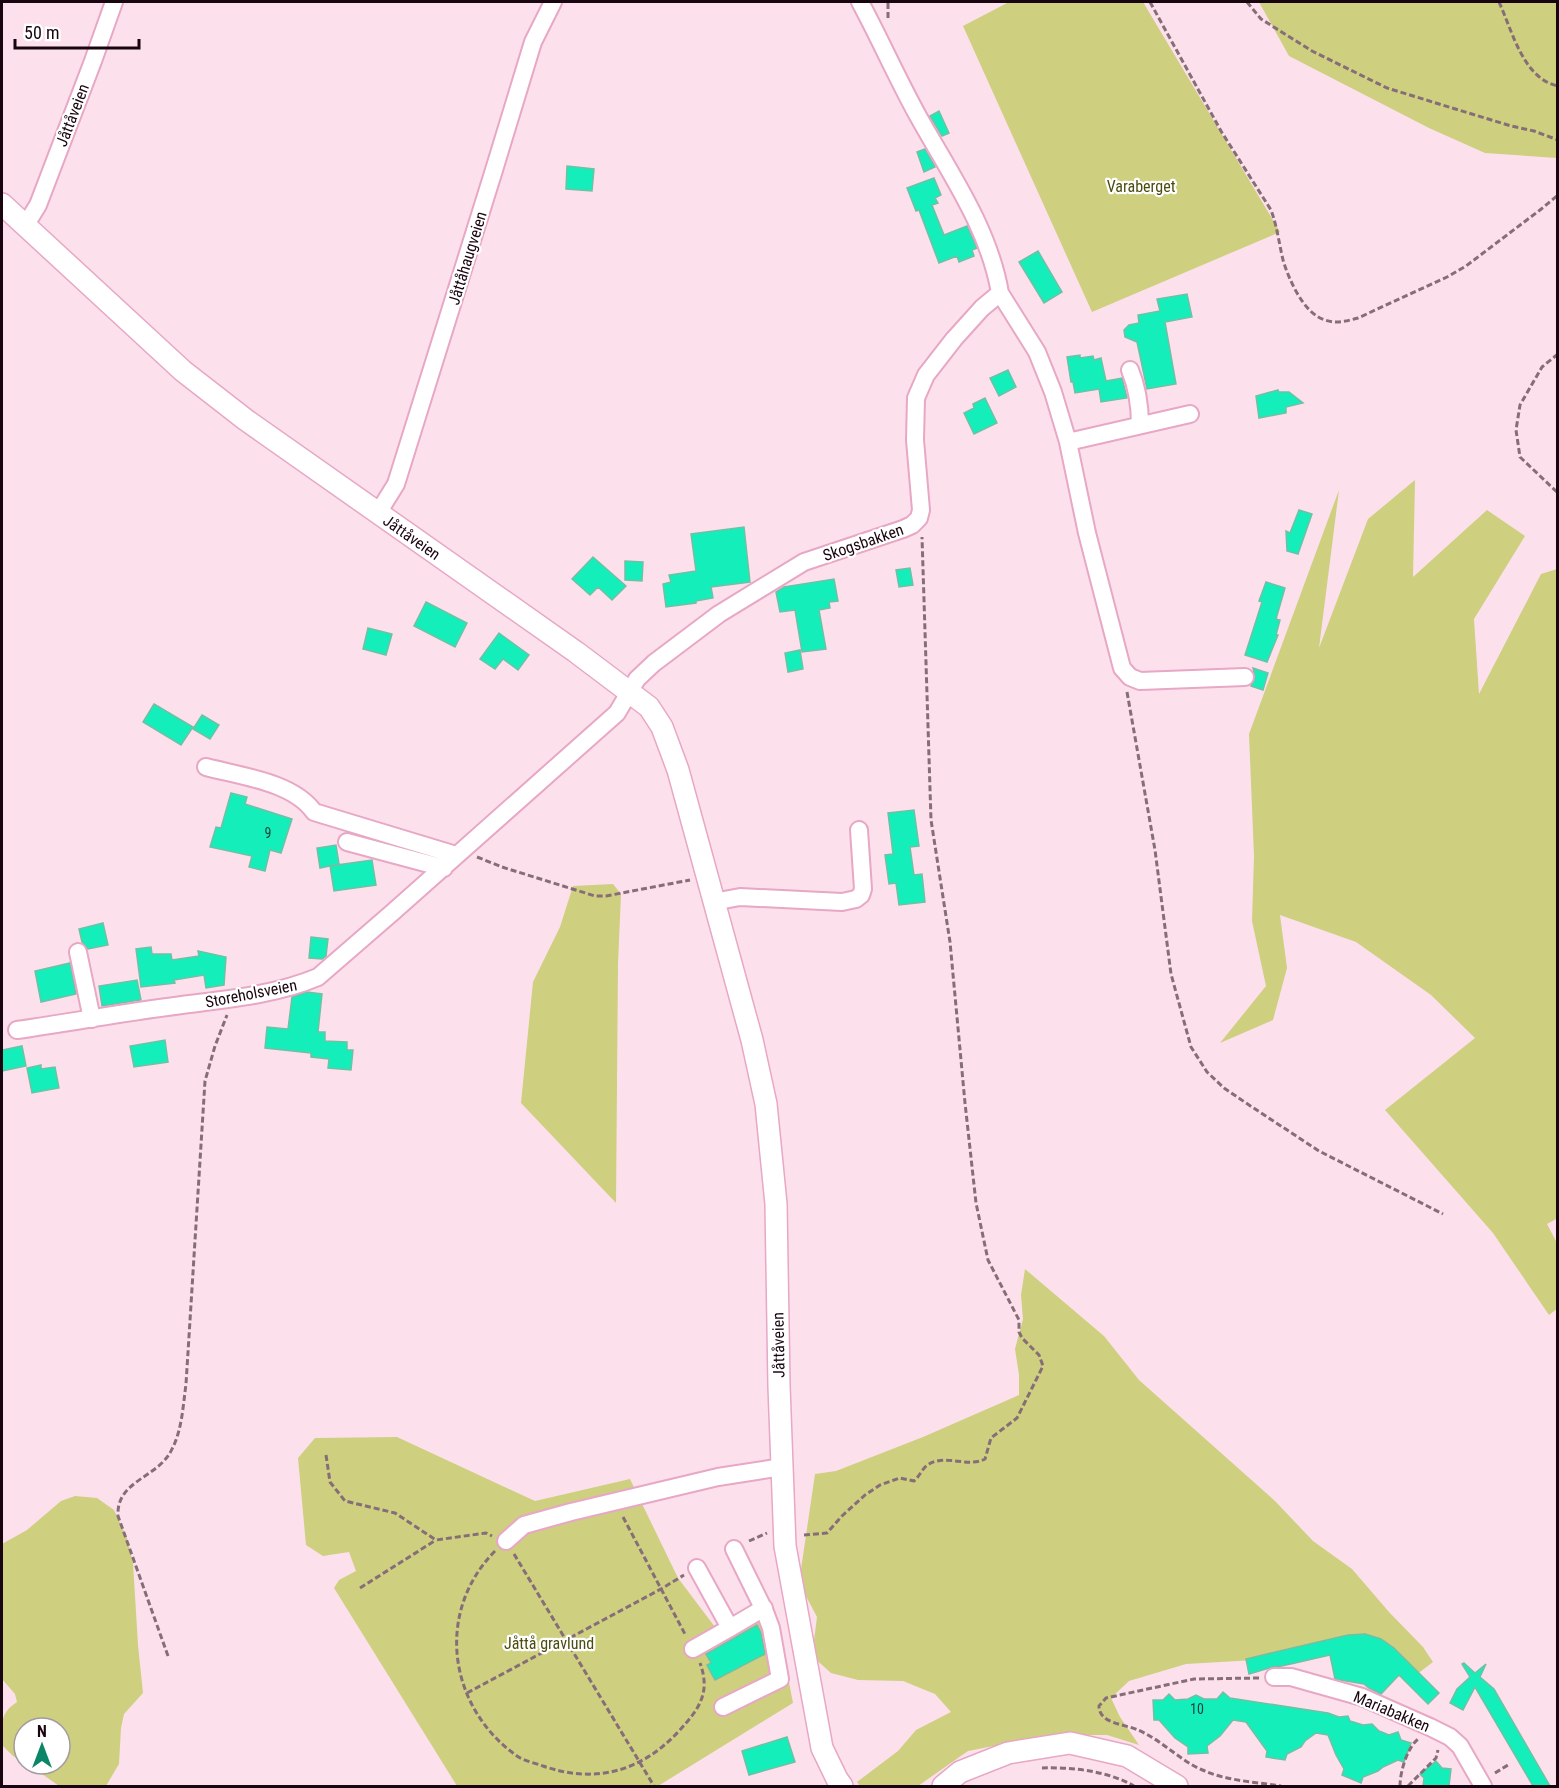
<svg xmlns="http://www.w3.org/2000/svg" width="1559" height="1788" font-family="'Roboto Condensed',sans-serif">
  <rect width="100%" height="100%" fill="#fce1ed"/>
  <path fill="#cecf7f" d="M1009,2H1143L1280,232L1092,312L963,26Z
    M1259,2H1557V158L1485,153L1429,128L1289,56Z
    M1415,480L1413,577L1487,510L1525,536L1474,619L1479,694L1541,574L1557,569L1558,1218L1547,1224L1557,1243L1558,1308L1549,1315L1493,1233L1385,1110L1475,1038L1431,995L1356,942L1280,915L1287,968L1273,1020L1220,1043L1266,986L1252,921L1254,856L1249,734L1339,490L1319,648L1368,519Z
    M613,884L621,894L618,964L616,1203L521,1103L533,982L560,927L573,886Z
    M1025,1269L1104,1336L1139,1380L1275,1501L1313,1541L1352,1569L1389,1612L1423,1647L1433,1662L1416,1675L1391,1669L1375,1637H1341L1272,1659L1186,1664L1129,1681L1111,1698L1120,1717L1139,1745L1107,1735H1050L968,1751L918,1786H860L857,1782L898,1751L916,1730L951,1712L935,1694L903,1681L858,1680L831,1673L812,1656L817,1617L799,1583L815,1474L836,1471L923,1437L1019,1395V1375L1015,1349L1023,1319L1021,1295Z
    M397,1437L535,1501L630,1479L678,1578L724,1639L775,1610L793,1703L658,1786H457L334,1588L339,1580L356,1571L349,1552L323,1556L306,1545L298,1458L315,1438Z
    M75,1496L97,1498L114,1510L127,1538L133,1563L138,1645L143,1693L124,1714L121,1728L119,1764L106,1786H59L28,1764H60V1728H24V1762L13,1756L2,1745C1,1724 0,1713 17,1702L15,1694L2,1679V1544L27,1530L61,1501Z"/>
  <path fill="#14eeba" stroke="#73bfa4" stroke-width="1.5" d="M939,111L949,133L942,136L930,116Z
    M925,149L935,167L924,172L917,152Z
    M567,166L594,169L592,191L566,189Z
    M934,178L941,195L935,198L938,203L932,205L944,235L967,226L977,248L972,250L974,256L959,262L957,256L939,263L919,210L916,211L907,188Z
    M1038,251L1062,292L1044,303L1019,262Z
    M1187,294L1192,317L1165,322L1176,384L1147,389L1137,342L1125,337L1124,330L1129,325L1139,323L1138,315L1160,311L1157,299Z
    M1080,355V358L1093,356L1094,360L1101,358L1106,381L1122,378L1127,398L1101,402L1099,389L1075,393L1073,382H1071L1067,357Z
    M1008,370L1016,387L999,396L990,378Z
    M1278,390L1279,392H1289L1303,403L1286,407V413L1259,418L1256,396Z
    M985,398L997,423L974,434L964,413L974,408L973,404Z
    M1299,510L1312,514L1298,554L1287,551L1286,531L1290,533Z
    M744,527L750,582L711,587L713,598L696,601V603L666,607L663,584L671,582L669,575L696,571L691,534Z
    M593,557L626,586L612,600L598,587L590,595L572,579Z
    M625,561L643,562L642,581L625,580Z
    M910,568L913,585L899,587L896,570Z
    M834,579L838,601L829,602L830,608L819,610L826,649L802,652L795,610L780,612L776,592L784,587Z
    M1266,582L1285,588L1276,619L1280,620L1276,635H1278L1267,662L1245,655L1262,602L1259,601Z
    M426,602L467,623L455,647L414,626Z
    M368,628L392,634L386,655L363,649Z
    M499,633L529,655L518,670L503,659L495,669L480,659Z
    M800,650L803,669L788,672L785,653Z
    M1253,668L1268,673L1263,690L1251,686L1255,677Z
    M154,704L193,727L181,745L143,722Z
    M202,715L219,725L210,739L193,729Z
    M231,793L247,797L245,804L292,819L281,853L270,850L265,871L249,867L252,856L210,847L216,827L221,828Z
    M914,810L919,846L910,847L914,875L922,874L925,902L899,905L896,883L889,884L885,855L893,854L888,813Z
    M336,845L339,864L320,868L317,848Z
    M372,860L376,885L334,891L330,866Z
    M103,923L108,945L88,949L82,942L79,929Z
    M311,937L328,939L326,956L322,959L309,958Z
    M151,947L152,954H171L172,960L199,956L198,951L226,957L224,985L206,988L204,975L174,980L175,983L141,987L136,949Z
    M70,963L76,994L41,1002L35,971Z
    M137,980L141,1000L102,1006L99,986Z
    M307,992L322,994L318,1032H325V1041L347,1042V1050H353L351,1070L328,1068L329,1059L311,1057V1053L265,1048L267,1027L288,1029L292,997Z
    M165,1040L168,1062L134,1067L130,1046Z
    M22,1046L26,1066L2,1071V1050Z
    M41,1065V1069L55,1067L59,1088L32,1093L27,1068Z
    M757,1625L761,1633L765,1654L715,1680L707,1665L711,1663L706,1654Z
    M1365,1634L1381,1639L1394,1648L1439,1693L1428,1704L1399,1675L1381,1694L1369,1688L1364,1684L1335,1679L1330,1655L1282,1666L1273,1667L1249,1674L1246,1659L1348,1635Z
    M1464,1663L1475,1673L1486,1664L1480,1677L1494,1689L1550,1786H1533L1475,1687L1463,1710L1450,1703L1457,1689L1470,1677L1462,1664Z
    M1223,1692L1230,1698L1328,1713L1339,1717L1348,1716L1350,1721L1363,1725L1372,1724L1379,1731L1389,1735L1398,1732L1401,1740L1411,1743L1404,1762L1398,1760L1383,1767L1378,1771L1363,1777L1361,1783L1342,1775L1344,1769L1336,1755L1328,1735L1316,1733L1305,1741L1301,1747L1287,1754L1285,1760L1266,1757L1267,1751L1246,1722L1233,1720L1220,1736L1207,1746L1208,1753L1188,1754V1747L1175,1738L1159,1720H1154L1153,1700H1163L1169,1694L1175,1700L1188,1699L1196,1695L1204,1699H1217Z
    M787,1737L795,1762L749,1775L742,1751Z
    M1436,1761L1442,1768L1451,1769L1449,1786H1423L1424,1778L1420,1774Z"/>
  <g fill="none" stroke-linecap="round" stroke-linejoin="round">
    <g stroke="#e7a7c5" stroke-width="20">
      <path id="minor" d="M25,226L38,205L93,61L114,2
        M1000,293L1037,352L1053,392L1068,442L1087,533L1122,668L1130,677L1140,681L1245,677
        M1130,370C1137,387 1140,406 1140,425
        M1068,442L1190,414
        M378,513L396,484L494,170L533,42L553,2
        M206,767C240,776 293,782 314,812L456,855
        M347,842L444,868
        M713,902L740,897L842,902L856,899L861,895L863,889L859,830
        M78,952L92,1019
        M17,1030C72,1022 127,1012 182,1005C228,999 275,995 318,977L393,912L617,713L637,679L654,663L719,614L804,562L903,529L912,525L919,518L921,510L915,440L916,398L926,375L954,339L982,308L1000,293C989,228 949,172 918,116C897,78 880,39 860,2
        M506,1541L524,1525L571,1512L718,1477L782,1467
        M730,1628L764,1608
        M693,1649L730,1628L697,1568
        M1274,1677H1291L1362,1697L1430,1727L1450,1737L1460,1746L1483,1786
        M723,1707L780,1679L771,1628L765,1612L734,1549"/>
    </g>
    <g stroke="#e7a7c5" stroke-width="24">
      <path id="major" d="M2,204L183,371L246,420L576,652L649,707L662,727L678,770L752,1040L766,1104L776,1204L779,1386L785,1546L822,1748L837,1779L842,1786
        M943,1786L960,1772L1008,1753L1070,1743L1127,1756L1177,1786"/>
    </g>
    <path stroke="#866e79" stroke-width="3" stroke-dasharray="6 3" stroke-linecap="butt" d="M1150,2L1221,131L1271,210C1277,226 1279,243 1283,260C1289,280 1304,314 1325,320C1336,324 1347,321 1358,318L1447,277L1466,266L1540,210L1558,195
      M1247,2L1261,19L1312,51L1387,88L1511,126L1534,131L1558,140
      M1499,2C1512,30 1523,79 1558,86
      M888,18V2
      M1558,354L1542,367L1520,405L1516,430L1520,457L1558,493
      M1127,692L1155,850L1171,974L1191,1047L1207,1072L1224,1088L1249,1105L1319,1151L1443,1214
      M477,857L502,867L595,896H606L690,880
      M326,1455L330,1482L345,1501L395,1513L436,1540L486,1533L492,1536
      M623,1517L686,1636
      M804,1535L827,1533L842,1516L865,1495L880,1485L900,1478L914,1481C920,1476 922,1468 929,1464C946,1454 968,1468 985,1459L991,1438L1017,1418L1043,1366L1039,1355L1022,1338L1019,1332V1320L988,1260L976,1203L965,1103L950,942L931,820L922,537
      M749,1541L767,1533
      M495,1551C434,1613 449,1708 517,1756C524,1761 535,1763 543,1766C595,1784 641,1772 679,1731C699,1709 711,1693 700,1663
      M514,1554L654,1786
      M360,1588L436,1540
      M168,1656L118,1516C116,1480 159,1478 172,1449C182,1430 183,1406 186,1384L205,1081L215,1046L227,1015
      M1259,1678L1194,1679L1106,1698L1099,1706C1099,1724 1125,1724 1138,1730C1162,1740 1181,1762 1205,1771C1228,1781 1256,1782 1281,1786
      M467,1693L661,1589L684,1575
      M1042,1768C1072,1767 1108,1771 1134,1786
      M1495,1773L1508,1765
      M1400,1786C1400,1772 1407,1748 1418,1739
      M1408,1786L1436,1758L1438,1750"/>
    <use href="#minor" stroke="#fff" stroke-width="16"/>
    <use href="#major" stroke="#fff" stroke-width="21"/>
  </g>
  <g text-anchor="middle" stroke-width="4.5" stroke-linejoin="round" paint-order="stroke">
    <g font-size="14" fill="#183f3a">
      <text x="268" y="838">9</text>
      <text x="1197" y="1714">10</text>
    </g>
    <g font-size="16" fill="#19050f" stroke="#fff">
      <text transform="translate(72 115) rotate(-69)" y="6">Jåttåveien</text>
      <text transform="translate(467 258) rotate(-73)" y="6">Jåttåhaugveien</text>
      <text transform="translate(412 537) rotate(35)" y="6">Jåttåveien</text>
      <text transform="translate(863 542) rotate(-19)" y="6">Skogsbakken</text>
      <text transform="translate(251 993) rotate(-11)" y="6">Storeholsveien</text>
      <text transform="translate(778 1345) rotate(-91)" y="6">Jåttåveien</text>
      <text transform="translate(1392 1711) rotate(23)" y="6">Mariabakken</text>
    </g>
    <g font-size="16" fill="#4c4c10" stroke="#fff">
      <text x="1141" y="192">Varaberget</text>
      <text x="549" y="1649">Jåttå gravlund</text>
    </g>
  </g>
  <rect width="1559" height="1788" fill="none" stroke="#19050f" stroke-width="6"/>
  <g transform="translate(42 1746)"><circle r="28" fill="#ffffff" stroke="#a39b9f" stroke-width="1.5"/>
  <path d="M0-4.5L10 22L0 15L-10 22Z" fill="#0b8667"/>
  <text y="-9" font-size="16" font-weight="bold" text-anchor="middle" fill="#19050f">N</text>
  </g>
  <path d="M15 39v9h124v-9" fill="none" stroke="#19050f" stroke-width="3"/>
  <text x="24" y="39" font-size="18" fill="#19050f" stroke="#ffffff" stroke-width="4.5" paint-order="stroke">50 m</text>
</svg>
